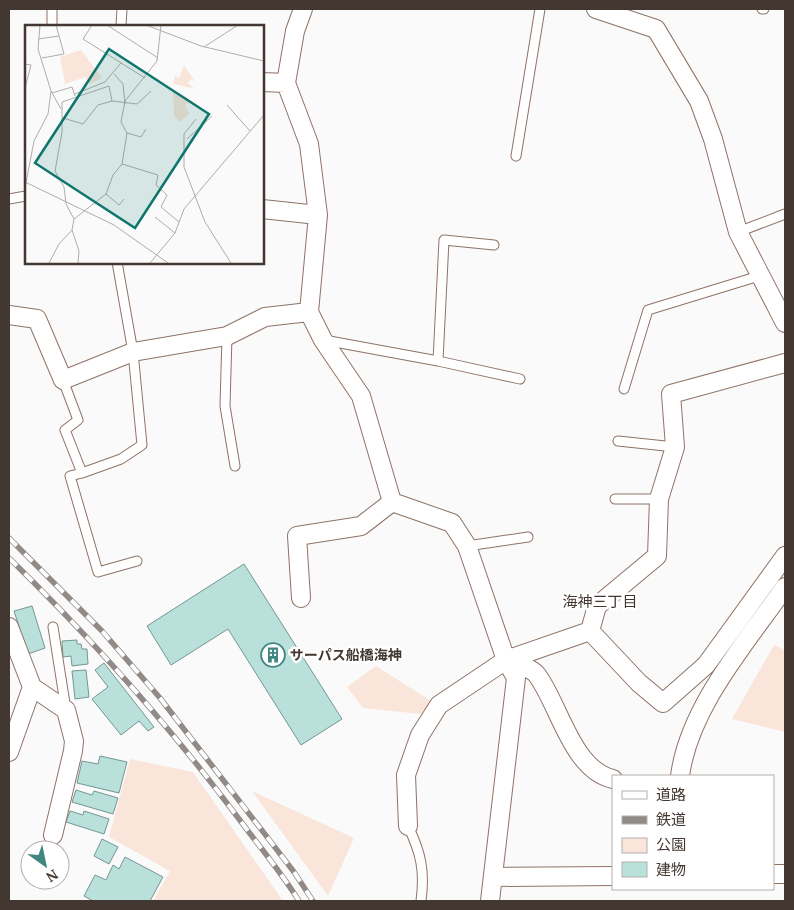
<svg xmlns="http://www.w3.org/2000/svg" width="794" height="910" font-family="'PT Serif','Noto Sans JP',serif">
  <rect width="100%" height="100%" fill="#fafafa"/>
  <path fill="#fae5db" d="M774,645L785,650V732L732,719Z
    M376,666L431,701L421,714L363,708L347,687Z
    M130,759L193,772L283,901H153L170,871L109,837Z
    M252,791L354,838L328,896Z"/>
  <path fill="#bae0dc" stroke="#739793" d="M244,564L342,719L301,745L228,629L171,665L147,626Z
    M32,606L45,648L28,654L14,611Z
    M77,640V644H81L82,649H87L88,664L72,666L71,656L63,657L62,641Z
    M104,663L154,727L148,731L139,721L121,735L92,699L108,687L95,670Z
    M86,670L89,697L75,699L72,671Z
    M100,756L127,762L119,793L77,783L82,761L98,764Z
    M76,790L92,795L94,791L118,798L113,814L72,802Z
    M70,811L83,815L84,811L109,819L104,834L66,822Z
    M102,839L118,847L109,864L94,856Z
    M125,857L163,877L150,901H93L84,896L95,875L106,880L113,865L119,869Z"/>
  <g fill="none" stroke-linecap="round" stroke-linejoin="round">
    <g stroke="#8e7365" stroke-width="11">
      <path id="lane" d="M762,9H764
        M52,26V9
        M121,26L122,9
        M516,156L540,9
        M9,199L26,196
        M738,232L785,214
        M227,336L225,406L235,466
        M324,340L438,361L520,379
        M438,361L444,240L494,245
        M63,380L78,420L65,430L82,473L70,476L98,572L137,561
        M624,389L648,310L759,276
        M618,441L675,447
        M82,473L121,459L142,445L133,352L117,262
        M615,499H659
        M467,546L528,537
        M53,627L66,710
        M408,826C421,853 425,871 421,901"/>
    </g>
    <g stroke="#8e7365" stroke-width="20">
      <path id="street" d="M303,9L295,31L286,83L309,144L318,215L309,312L323,340L361,396L392,502L452,523L467,546L506,660L516,678L490,901
        M596,9L656,29L699,101L713,139L738,232L785,323
        M262,82L286,83
        M262,209L318,215
        M9,315L37,319L63,380L133,352L227,336L265,317L309,312
        M301,598L297,536L361,526L392,502
        M9,627L32,687L66,710L74,741L73,751L53,835
        M590,631L639,683L663,703L706,665L785,556
        M506,660C515,663 532,668 537,675C559,704 572,770 613,779
        M9,752L32,687
        M680,776C689,707 746,643 785,587
        M408,826L406,775L420,735L439,705L506,660L590,631L597,606L657,556L659,499L675,447L671,394L785,363
        M773,874H785
        M493,877L613,876"/>
    </g>
    <use href="#lane" stroke="#fff" stroke-width="9"/>
    <use href="#street" stroke="#fff" stroke-width="18"/>
    <g stroke="#918a87" stroke-width="5.5">
      <path id="rail" d="M9,538L102,631L160,698L294,872L313,901
        M9,558C92,639 169,725 239,819C259,846 281,872 299,901"/>
    </g>
    <use href="#rail" stroke="#fff" stroke-width="4" stroke-dasharray="11" stroke-linecap="butt"/>
  </g>
  <defs>
    <g id="building-ring" transform="scale(1.25)"><circle r="9.5" fill="#fff" stroke="#418781" stroke-width="1.5"/><path d="M-4-6H4V6H1V3H-1V6H-4ZM-2.5-4.3h1.7v1.8h-1.7ZM.8-4.3h1.7v1.8H.8ZM-2.5-1h1.7V.8h-1.7ZM.8-1h1.7V.8H.8Z" fill="#418781"/></g>
  </defs>
  <g fill-rule="evenodd">
    <use href="#building-ring" x="273" y="655"/>
  </g>
  <g text-anchor="middle" stroke-width="5" stroke-linejoin="round" paint-order="stroke">
    <g font-size="14" font-weight="bold" fill="#433731" stroke="#fff" text-anchor="start">
      <text x="290" y="660">サーパス船橋海神</text>
    </g>
    <g font-size="15" fill="#433731" stroke="#fff">
      <text x="600" y="607">海神三丁目</text>
    </g>
  </g>
  <g transform="translate(25 25)">
    <rect width="239" height="239" fill="#fafafa"/>
    <path d="M56,25L77,53L65,59L60,52L40,59L35,32ZM159,40L170,57L166,54L163,58L167,62L172,59L167,63L148,59L150,51L154,53ZM148,66L162,72L165,77L160,80L164,89L155,97L149,91Z" fill="#fae5db"/>
    <path fill="none" stroke="#b1acaa" stroke-width="1" d="M15,0L13,24L26,66L36,84M67,0L58,14L120,53M82,0L133,33M121,0L176,21L239,36M13,14L34,11M179,22L213,0M17,33L39,29L31,0M0,39L6,40L0,63M89,49L98,59L100,79M27,68L47,62L50,71M50,69L80,57L96,38M202,80L225,106M38,93L58,99L73,80L87,76L112,79L126,66M171,94L159,109V142L180,197L206,238M102,108L116,112L121,104M162,114L187,91M97,139L133,150L131,160L142,170L136,182L154,197M0,157L89,200L143,238M0,163L9,116L23,89L26,66M81,169L94,180L99,174M130,192L150,208M49,194L81,169L88,150L97,139L102,108L96,97L100,76L132,36L136,0M47,205L54,226L53,238M24,238L34,219L47,205L49,194L41,179L39,162L30,146L37,107V77L84,61L87,76M125,238L150,208L159,184L239,90"/>
    <path fill="#0f766e" fill-opacity="0.15" stroke="#0f766e" stroke-width="2.5" d="M84,24L184,89L110,203L10,138Z"/>
    <rect width="239" height="239" fill="none" stroke="#433731" stroke-width="2.5"/>
  </g>
  <rect width="794" height="910" fill="none" stroke="#433731" stroke-width="20"/>
  <rect x="612" y="775" width="162" height="115" fill="#ffffff" stroke="#b4afad"/>
  <rect x="622" y="791" width="25" height="8" fill="#ffffff" stroke="#b4afad"/>
  <text x="656" y="800" font-size="15" fill="#433731">道路</text>
  <rect x="622" y="816" width="25" height="8" fill="#918a87" stroke="#b4afad"/>
  <text x="656" y="825" font-size="15" fill="#433731">鉄道</text>
  <rect x="622" y="838" width="25" height="15" fill="#fae5db" stroke="#b4afad"/>
  <text x="656" y="850" font-size="15" fill="#433731">公園</text>
  <rect x="622" y="862" width="25" height="15" fill="#bae0dc" stroke="#b4afad"/>
  <text x="656" y="875" font-size="15" fill="#433731">建物</text>
  <g transform="translate(45 865) rotate(147)"><circle r="24" fill="#ffffff" stroke="#b4afad"/>
  <path d="M0-4L9 19L0 12L-9 19Z" fill="#418781"/>
  <text y="-8" font-size="14" font-weight="bold" text-anchor="middle" fill="#433731">N</text>
  </g>
</svg>
